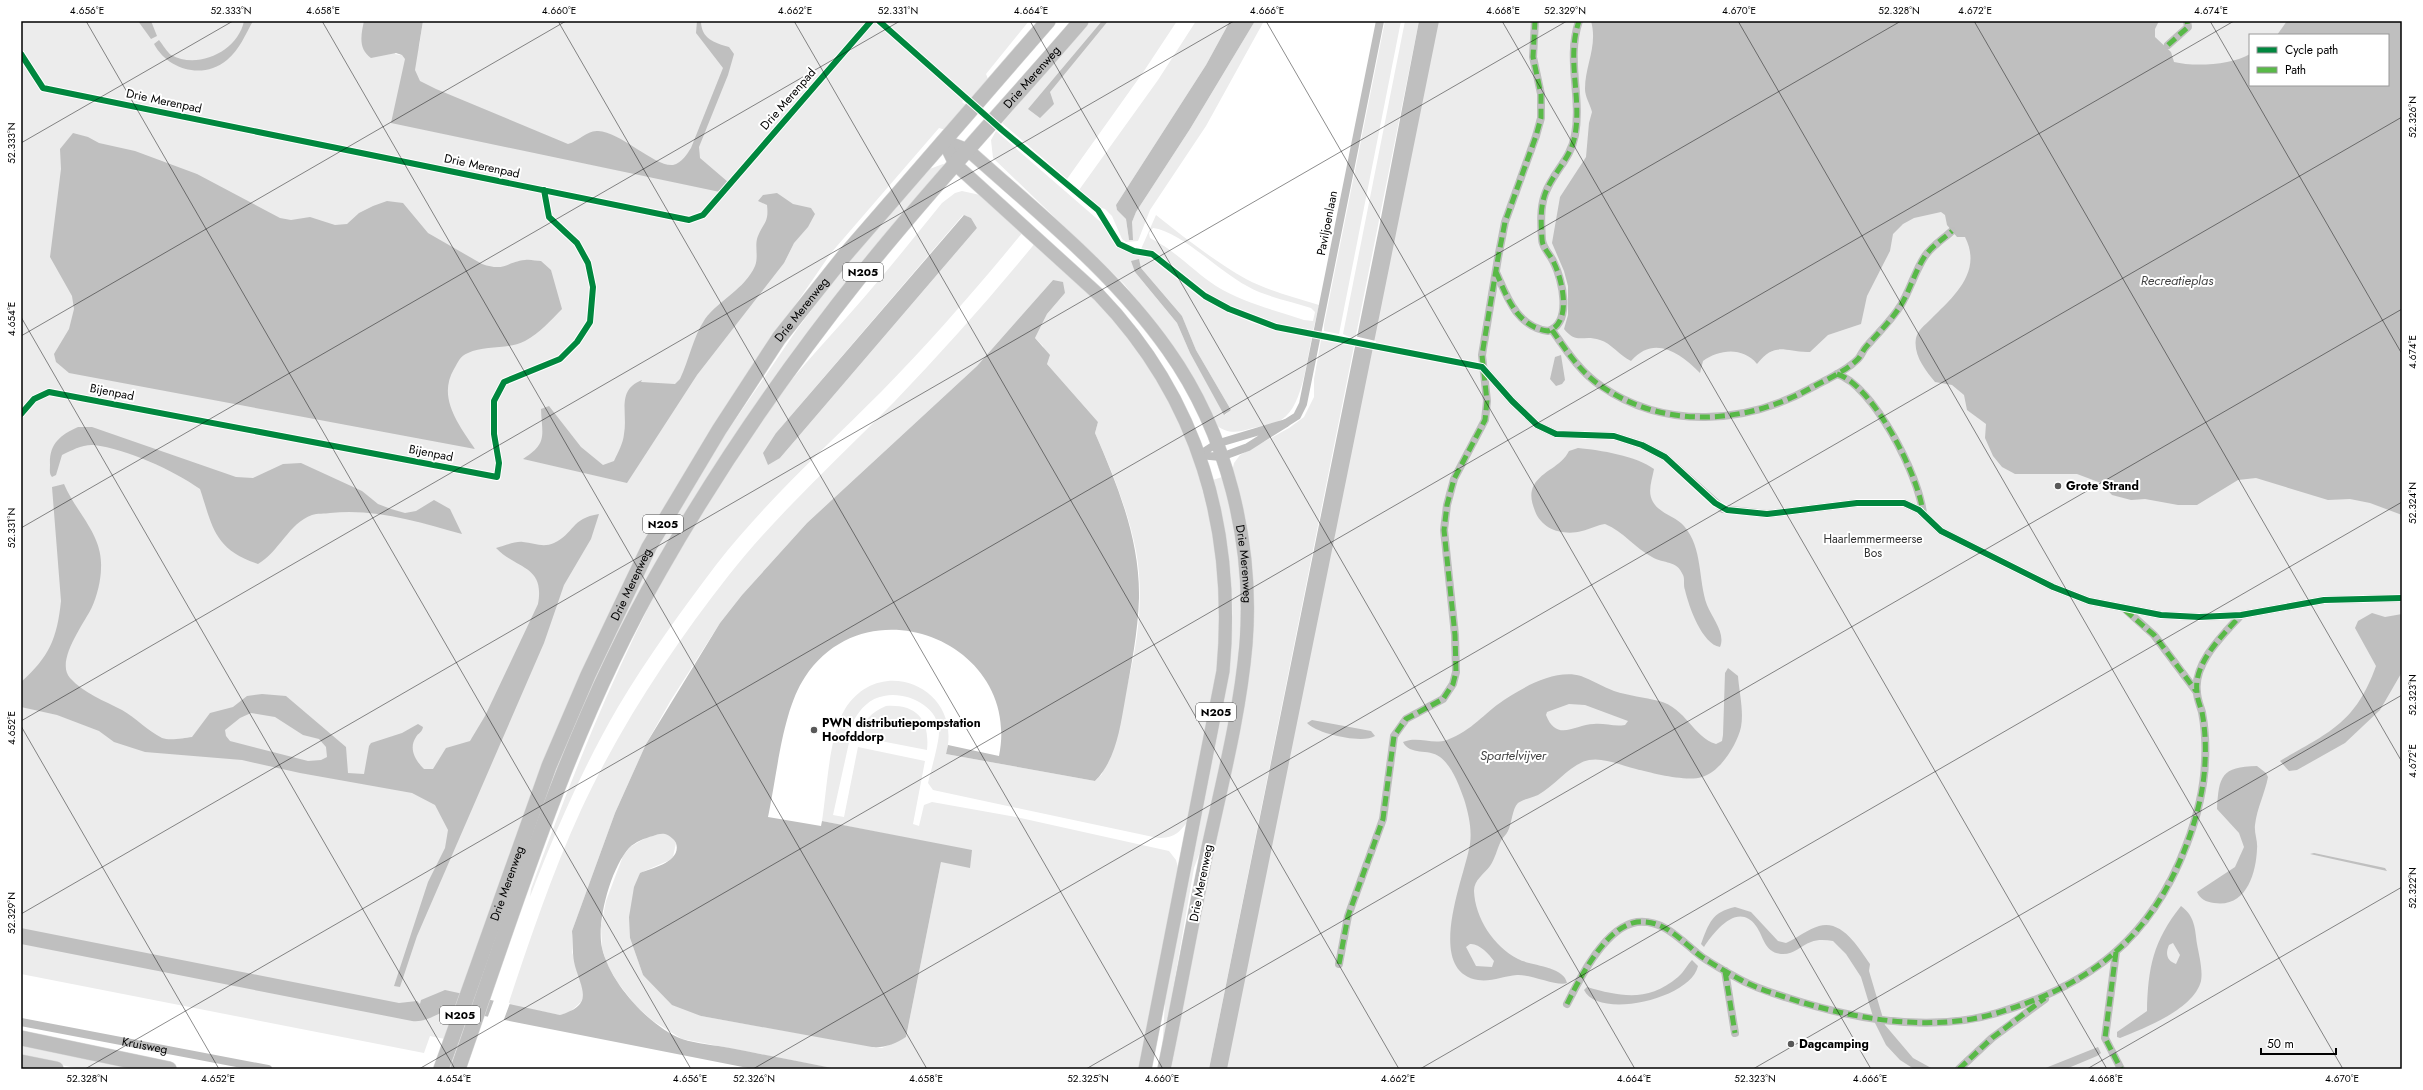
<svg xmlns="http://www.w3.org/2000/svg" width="2423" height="1090" font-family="Jost,sans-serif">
  <rect width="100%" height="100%" fill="#fff"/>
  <path fill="#ececec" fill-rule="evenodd" d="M21,21H402L395,54L400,55L419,47L423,21H1029L986,74L988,79L971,98L968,95L962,102L967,106L946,130L939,128L831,253L734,394L650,539L462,995L446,991L438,1014L447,1010L456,1011L445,1039L430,1036L424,1053L21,974Z
    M1090,21H1177L1144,71L1067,179L1002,123Z
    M1196,21H1230L1206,65L1116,205L1117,210L1126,219L1129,240L1132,222L1136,212L1190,129L1255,21H1264L1206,126L1150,210L1138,241L1126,242L1122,239L1112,216L1105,209L1099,207L1079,190L1158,80Z
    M1385,21H1401L1339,334L1324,331V325Z
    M1405,21H1419L1355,340L1343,334Z
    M1435,21H2402V1069H1222ZM2250,35H2388V85H2250Z
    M996,131L1103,224L1116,246L1126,251L1150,257L1202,298L1253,323L1312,337C1306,361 1303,412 1277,422C1270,425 1261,426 1253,428C1238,432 1229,435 1216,425L1156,324L1124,284L993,158L991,140ZM1139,260L1141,268L1182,316L1196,350L1231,410L1225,415L1190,353L1177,323L1135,272Z
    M943,164L948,167L712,475L550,790L564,745L634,590L705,464L798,328L862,243L927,170Z
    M962,191L980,195L1023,232C978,287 931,341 881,392C825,448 765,502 716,565C682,610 647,658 618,707C583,767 555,832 530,897L531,889C588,731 652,577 748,437C779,391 817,351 854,309C884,275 913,239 942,203L955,193ZM963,215L971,218L977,228L780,458L776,433Z
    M1156,215C1185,238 1214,261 1246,279C1269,291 1294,297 1319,305L1313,331L1264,321L1227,306L1194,285L1156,253L1141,249ZM1153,228C1180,231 1220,272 1247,286C1266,297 1290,301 1311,308L1315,312L1313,321L1304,320C1274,310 1244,303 1216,286C1193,271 1175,250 1150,238L1149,233Z
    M1036,242L1095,298L1128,335L1167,395L1191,445L1217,547L1221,614L1218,672L1188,821C1179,833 1174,838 1158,838L933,790L928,783C931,770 939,743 939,732C939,706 906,691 884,696C870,698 860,709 854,720L833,815L844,817L858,747L925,761L913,824L919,826L924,805L932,802L1016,817L1169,851L1176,860L1179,871L1140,1069L991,1067L837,1069L682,1039L653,1021L636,1006L618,983L607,964L602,948L601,926L606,901L623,856L630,847L647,837L664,833L671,836L676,843L673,857L670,860L640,873L630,938L643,975L701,1016L882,1048L906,1037L941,862L972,851L822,821C827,790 829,735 845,709C881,652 964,689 946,754L1095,781L1102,774C1123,703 1150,626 1136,551C1128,510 1112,471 1095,433L1098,422L1047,364L1043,346L1035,338L1047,314L1065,293L1053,280L977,366L807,523L742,595L720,623L671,700L646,744L615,813L572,931V952L585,992L581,1002L570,1012L560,1015L508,1005C530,939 552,873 581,810C619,728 673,646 729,575C779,512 839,458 895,401C944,350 991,297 1036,242Z
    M1321,340L1354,346L1209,1069H1171L1247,679L1232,472L1234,463L1240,455L1289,428L1304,417L1314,397V379Z
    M1222,477L1228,497L1237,545L1242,601L1236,684L1206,836L1194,868L1162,1053L1165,1001L1224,701L1231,649L1233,614L1230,569L1225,531L1213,480Z
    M886,706C917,704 930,720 927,750L860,737C863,721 871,712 886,706Z
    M21,1045L136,1069H81L21,1057Z"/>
  <path fill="#bfbfbf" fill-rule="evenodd" d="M138,21H151L157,36L151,39Z
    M244,21H253C245,35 240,49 227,60C203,80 168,70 154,44L159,40C163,45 167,52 171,55C198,70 238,51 244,21Z
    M364,21H423L415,70L420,81L436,89L568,144C579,141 587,130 598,131C621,132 655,167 673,165C682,163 687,154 691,148L723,68L696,33L697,21H701C701,39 715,43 729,47L734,54L728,75L699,147L700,158L728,182L720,192L391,123L405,59L402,55L396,53L371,58C358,49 361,35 364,21Z
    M1102,21H1108L1050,92L1054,104L1040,118L1028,109Z
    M1230,21H1255L1190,129L1136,212L1132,222L1133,240H1129L1126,219L1117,210L1116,205L1206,65Z
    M1419,21H1439L1227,1069H1209L1379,228Z
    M1591,21H2159L2155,29V37L2171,52L2174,62C2194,67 2232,65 2250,54V85H2388V35H2277L2287,21H2402V515L2370,503L2350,499L2328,500L2256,478L2238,480L2197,505H2178L2145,499L2131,500L2112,495L2101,483L2077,474H2015L2002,467L1993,456L1985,438L1986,424L1967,410L1964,395L1952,385L1935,382C1925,370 1913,355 1916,338C1918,330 1925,325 1931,319C1953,297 1983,272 1965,237H1957L1947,225L1945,215L1941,212L1914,218L1903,224L1893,234L1890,251L1867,296L1861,324L1828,335L1810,352C1785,353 1776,340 1757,364C1743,347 1720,349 1703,361L1700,373C1679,352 1654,335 1631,361C1620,356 1611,343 1600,340C1583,334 1577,345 1564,329L1568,315V286L1564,271L1552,243L1560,197L1586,157L1589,123L1592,112C1590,104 1585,97 1585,89C1585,65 1598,46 1591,21Z
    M73,133L88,137L99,143L135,151L197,174L280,218L291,220L310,217L335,225L347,224L359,213L373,206L387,201L403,203L428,233L482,264C505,272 506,262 525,260C530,259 536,261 541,261L551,270L562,309C550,321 540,333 525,341C508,350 485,345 468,353C460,356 458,362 454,369C437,398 459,425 475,449L69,373L56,362L54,354L69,329L74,309L72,296L50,257L61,169L60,149Z
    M777,193L793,204L811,208L815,214L808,227L794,243L784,263L697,375L627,483L523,459C548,443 542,436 541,409L549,406L581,447L603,465L614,461C618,452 623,444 624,434C628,413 616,390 642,380L641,382L675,384L680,379C689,360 693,337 705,319C719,300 745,289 755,266C759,256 754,245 758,236C764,222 769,222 767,205L758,201L763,195Z
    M964,215L971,218L977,228L780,458L768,465L763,453L776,433Z
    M1139,259L1141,268L1182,316L1196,350L1231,410L1224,415L1190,353L1177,323L1135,272L1131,261Z
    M1053,280L1063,282L1065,293L1047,314L1035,338L1050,355L1047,364L1098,422L1095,433C1118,486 1140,540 1139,598C1138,633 1131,666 1125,700C1120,728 1116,760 1095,781L946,754L948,745L999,756C1022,643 868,581 805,677C782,711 777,776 768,817L821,826L822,821L972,850L970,868L941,862L906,1037C895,1044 885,1048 872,1047L701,1016L672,1005L643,975L630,938L629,917L634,887L640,873C652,868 682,862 676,843C674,839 669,835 665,834C661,833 656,835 653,836C645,838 635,842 629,848C611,868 596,922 602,948C610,983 649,1026 682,1039C697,1044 715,1045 730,1048C765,1055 801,1062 837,1069H753L454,1010C437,1011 429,1023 412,1021L21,944V928L399,1003L417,1001L420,1004L421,1000L445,990L560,1015C594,1005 582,990 575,966C572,954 573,943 572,931L615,813L646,744L720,623L742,595L807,523L977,366Z
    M1561,355L1565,380L1562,384L1556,386L1550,379L1555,357Z
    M78,427H92L236,477L253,478L283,464L301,463L362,491L378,504L391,509L405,513L416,511L434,500L450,509L462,534C419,522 375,508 330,513C325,514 317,513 312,515C289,523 279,552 258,564C214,549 213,528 200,489C173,470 127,449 94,445C83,444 72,450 62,455L56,475L52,477C49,474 50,470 50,465C49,444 60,435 78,427Z
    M1578,448C1600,450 1637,456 1654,469C1652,480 1647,492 1653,502C1660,514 1677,517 1684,526C1703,548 1698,580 1707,605C1712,618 1726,633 1720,647C1702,644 1689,607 1685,590C1683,585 1685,579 1683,575C1677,560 1664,564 1652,557C1635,548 1624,532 1605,524C1597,525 1590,529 1582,531C1564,536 1542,530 1535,511C1532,503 1529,494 1534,485C1543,470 1561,467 1569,451Z
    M64,484C76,513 103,534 101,568C101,580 97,596 92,607C84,624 55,661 70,678C83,693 105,701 122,710C136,718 148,731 162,738C170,741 184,738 192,737L210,713L233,707L247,696L262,694L286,696L346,747L348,773L364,774L369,746L371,743L402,733L418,724L423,727C422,733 418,733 416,737C408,749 416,761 424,769H433L446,748L470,741L485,716L538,604C545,565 517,570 496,548C504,546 515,541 523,542C534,543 543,548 554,543C574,534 571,518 599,514L591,539L564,585L544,643L417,936L400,987L394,986L428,882L445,848L448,830L435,805L412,793L300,773L242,760L145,752L114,742L99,731L57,715L21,707V682C49,657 57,639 61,601L52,487ZM251,713L275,717L303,735L319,739L326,747L327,757L321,760L308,761L230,741L226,736L225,730L240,718Z
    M2372,613L2385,617L2402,614V672L2380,710L2345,743L2297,770L2289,771L2280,761C2329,732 2355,724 2376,666L2355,628L2358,621Z
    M1728,668L1738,676C1739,691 1744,711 1741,727C1737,745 1720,772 1702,777C1686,782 1652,773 1636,769C1622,766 1604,757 1589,760C1570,764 1556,785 1538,795C1532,798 1523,799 1518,803C1512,809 1512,823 1508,831C1506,835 1503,837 1501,841C1497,849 1495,859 1490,866C1484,874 1474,880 1474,891C1475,918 1494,947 1518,959C1531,966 1564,966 1567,983C1558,987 1531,974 1517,975C1504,976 1491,982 1478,980C1425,971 1463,880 1469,849C1473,833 1469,815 1464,799C1459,785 1452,766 1440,757C1428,748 1410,756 1403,742C1418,736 1432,745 1447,740C1473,730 1483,714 1504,700C1525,686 1556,669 1581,676C1592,680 1603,687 1614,691C1629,696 1644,697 1659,701C1686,708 1693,737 1716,744L1722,741L1723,735L1725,673ZM1569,704L1585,705L1628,721L1625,725C1614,727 1605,723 1594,724C1575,724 1557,743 1546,715L1547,712ZM1470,944C1479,943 1489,954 1494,961L1492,967L1476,966L1466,947Z
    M1312,720L1371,731L1375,736C1363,744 1317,734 1307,723Z
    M2257,766L2266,773L2268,777C2265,793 2257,808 2255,825C2254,833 2258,841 2257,849C2256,874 2246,908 2214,903C2206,902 2200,899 2197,892L2235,867L2244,847L2239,833L2217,809C2219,776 2221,767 2257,766Z
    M2314,853L2385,868L2387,871L2310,854Z
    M2181,906C2195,916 2195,929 2197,944C2199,955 2203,970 2201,981C2194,1009 2145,1028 2120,1038L2117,1037V1032L2147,1011C2148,968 2153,941 2181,906ZM2173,943L2180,955L2176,964C2167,961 2165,954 2169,945Z
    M1735,907L1751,912L1778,941L1786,943C1797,938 1808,929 1819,926C1842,919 1859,948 1870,964L1869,971L1885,1025L1913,1058L1933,1069H1914L1900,1060L1886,1045L1875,1023L1861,977L1846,954L1833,941C1826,940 1818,939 1811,942C1800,946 1794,955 1781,954C1764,952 1764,937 1756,926C1738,901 1714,932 1704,947L1701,944C1709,923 1712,912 1735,907Z
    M1692,960L1698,966C1691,999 1598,1020 1584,990L1587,987C1622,997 1648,1002 1678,977C1684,972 1687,965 1692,960Z
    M2098,1047L2101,1053L2097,1056L2066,1069H2043Z"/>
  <path fill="#fff" d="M1354,336L1376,341L1374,349L1352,345Z
    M494,1000L510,1003L503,1022L487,1019Z"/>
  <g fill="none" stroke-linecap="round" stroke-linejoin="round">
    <g stroke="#dbdbdb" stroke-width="14">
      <g id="primary">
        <path id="s2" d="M944,141L968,150C1038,213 1113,272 1168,350C1227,433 1254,543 1246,644C1240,714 1222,783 1207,852C1192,924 1179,997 1164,1069"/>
        <path d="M944,141L955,164L1099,295C1199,399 1236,529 1223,671L1145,1069"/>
      </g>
    </g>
    <g stroke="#dbdbdb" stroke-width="16">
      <g id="highway">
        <path d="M21,1038L169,1069"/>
        <path d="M21,1062L56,1069"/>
        <path id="s3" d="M441,1069L549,766L588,675L649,547L719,430L779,338L845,255L1048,21"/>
        <path id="s4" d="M458,1069C517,900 570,726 660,570C719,466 787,368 862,274C931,187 1008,106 1081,21"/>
      </g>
    </g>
    <g stroke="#bebebe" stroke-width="8">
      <path d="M2168,45L2188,27L2187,21"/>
      <path d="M1496,272C1507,297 1517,327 1548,331C1573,323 1562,279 1554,263C1551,255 1542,248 1542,239C1541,224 1540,208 1545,194C1553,172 1571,159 1575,135C1582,97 1566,59 1579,21"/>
      <path d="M1552,330C1566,350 1580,372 1601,386C1665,430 1746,424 1811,388C1827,379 1845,372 1858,359C1861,356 1863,350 1866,347C1878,333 1891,321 1901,305C1910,290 1915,271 1925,256C1932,246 1943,239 1952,231"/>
      <path d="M1482,367L1512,401L1537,425L1556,434L1614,436L1642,445L1665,457L1723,509L1767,514L1857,503H1904L1919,510L1941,531L2053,587L2089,601L2161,615L2199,617L2241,615L2324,600L2402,598"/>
      <path d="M1837,374C1873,385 1920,477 1923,514"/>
      <path d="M1286,423L1297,416L1303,404L1380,21"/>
      <path d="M1286,423L1248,447L1221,457L1199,455L1216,444Z"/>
      <path d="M2125,609L2154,635L2196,691"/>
      <path d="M2116,952L2105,1038L2121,1069"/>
      <path d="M1339,964L1348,916L1383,819L1394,736L1406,719L1443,699L1453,684L1456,672L1455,635L1444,530L1447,505L1454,479L1485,420L1487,401L1482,355L1498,258L1505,222L1536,136L1541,118V94L1533,57L1535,21"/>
      <path d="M1725,971L1735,1033"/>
      <path d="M1567,1004C1580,978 1605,927 1637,922C1665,919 1682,942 1702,957C1714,965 1728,973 1741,980C1756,988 1772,993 1788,998C1853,1019 1931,1033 1997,1013C2091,985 2151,938 2186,846C2196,820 2204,790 2205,762C2206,745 2205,728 2202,712C2200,705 2197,699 2197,692C2193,663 2223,635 2241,615"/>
      <path id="s1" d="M21,1022L268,1069"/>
      <path d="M1959,1069L1992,1038L2045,999"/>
    </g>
    <use href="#primary" stroke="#bebebe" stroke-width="13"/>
    <use href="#highway" stroke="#bebebe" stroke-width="15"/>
    <path stroke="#58b947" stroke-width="5" stroke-dasharray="10 5" stroke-linecap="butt" d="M2168,45L2188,27L2187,21
      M1496,272C1507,297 1517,327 1548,331C1573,323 1562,279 1554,263C1551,255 1542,248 1542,239C1541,224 1540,208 1545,194C1553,172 1571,159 1575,135C1582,97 1566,59 1579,21
      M1552,330C1566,350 1580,372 1601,386C1665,430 1746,424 1811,388C1827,379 1845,372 1858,359C1861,356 1863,350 1866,347C1878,333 1891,321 1901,305C1910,290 1915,271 1925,256C1932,246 1943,239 1952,231
      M1837,374C1873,385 1920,477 1923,514
      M2125,610L2154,635L2196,691
      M2116,952L2105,1038L2121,1069
      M1339,964L1348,916L1383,819L1394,736L1406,719L1443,699L1453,684L1456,672L1455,635L1444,530L1447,505L1454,479L1485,420L1487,401L1482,355L1498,258L1505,222L1536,136L1541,118V94L1533,57L1535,21
      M1725,971L1735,1033
      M1567,1004C1580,978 1605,927 1637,922C1665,919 1682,942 1702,957C1714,965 1728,973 1741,980C1756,988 1772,993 1788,998C1853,1019 1931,1033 1997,1013C2091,985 2151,938 2186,846C2196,820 2204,790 2205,762C2206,745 2205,728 2202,712C2200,705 2197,699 2197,692C2193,663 2223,635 2241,615
      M1959,1069L1992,1038L2045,998"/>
    <g stroke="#fff" stroke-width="8">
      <path id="cycleway" d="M879,21L1002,130L1098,210L1119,244L1134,251L1152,254L1205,296L1229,309L1276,327L1482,367L1512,401L1537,425L1556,434L1614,436L1642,445L1665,457L1715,503L1727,510L1767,514L1857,503H1904L1919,510L1941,531L2053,587L2089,601L2161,615L2199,617L2241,615L2324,600L2402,598
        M21,54L43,88L689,220L703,215L871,21
        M21,414L34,399L49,392L497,477L499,463L494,434V401L504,382L560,359L577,342L590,322L593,287L588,263L577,243L549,217L544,190"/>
    </g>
    <use href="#cycleway" stroke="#00873e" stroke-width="6"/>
  </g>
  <path fill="none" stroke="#000" stroke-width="1" stroke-opacity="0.45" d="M86,21L691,1069M322,21L927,1069M558,21L1163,1069M794,21L1399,1069M1030,21L1635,1069M1266,21L1871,1069M1502,21L2107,1069M1738,21L2343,1069M1974,21L2402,762M2210,21L2402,354M21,143L233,21M21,317L455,1069M21,336L566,21M21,528L900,21M21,721L1234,21M21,726L219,1069M21,914L1567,21M85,1069L1901,21M419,1069L2234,21M753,1069L2402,117M1086,1069L2402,309M1420,1069L2402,502M1753,1069L2402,695M2087,1069L2402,887"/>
  <g fill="#595959" stroke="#fff" stroke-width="1.5">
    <circle cx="2058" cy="486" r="4"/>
    <circle cx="814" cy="730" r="4"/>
    <circle cx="1791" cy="1044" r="4"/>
  </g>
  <g text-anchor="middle" stroke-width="4" stroke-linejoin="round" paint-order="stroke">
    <g fill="#fff" stroke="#4c4c4c" stroke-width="1">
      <rect x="843" y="263" width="40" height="18" rx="3"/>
      <rect x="643" y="515" width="40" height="18" rx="3"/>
      <rect x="1196" y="703" width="40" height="18" rx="3"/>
      <rect x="440" y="1006" width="40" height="18" rx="3"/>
    </g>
    <g font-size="11" font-weight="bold" fill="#000">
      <text x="863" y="276">N205</text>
      <text x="663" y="528">N205</text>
      <text x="1216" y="716">N205</text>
      <text x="460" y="1019">N205</text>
    </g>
    <g font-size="12" fill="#000" stroke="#fff">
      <text dy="4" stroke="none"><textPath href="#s4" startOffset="1158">Drie Merenweg</textPath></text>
      <text transform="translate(788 99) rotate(-49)" y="4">Drie Merenpad</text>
      <text transform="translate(164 101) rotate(12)" y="4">Drie Merenpad</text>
      <text transform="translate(482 166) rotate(12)" y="4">Drie Merenpad</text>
      <text transform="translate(1327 223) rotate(-79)" y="4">Paviljoenlaan</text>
      <text dy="4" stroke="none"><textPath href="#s3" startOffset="845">Drie Merenweg</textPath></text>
      <text transform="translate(112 392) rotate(11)" y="4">Bijenpad</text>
      <text transform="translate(431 453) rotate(11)" y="4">Bijenpad</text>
      <text dy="4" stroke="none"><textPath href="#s2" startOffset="539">Drie Merenweg</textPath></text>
      <text dy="4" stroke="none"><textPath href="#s3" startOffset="521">Drie Merenweg</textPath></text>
      <text dy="4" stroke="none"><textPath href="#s3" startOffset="197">Drie Merenweg</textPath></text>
      <text transform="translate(1201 883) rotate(-79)" y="4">Drie Merenweg</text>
      <text dy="4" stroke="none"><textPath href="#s1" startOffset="126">Kruisweg</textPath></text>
    </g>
    <g font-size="12" font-weight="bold" fill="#000" stroke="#fff" text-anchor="start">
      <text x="2066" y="490">Grote Strand</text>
      <text x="822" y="727">PWN distributiepompstation<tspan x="822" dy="14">Hoofddorp</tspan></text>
      <text x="1799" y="1048">Dagcamping</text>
    </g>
    <g font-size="12" fill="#333" stroke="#fff">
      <text x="1873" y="543">Haarlemmermeerse<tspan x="1873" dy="14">Bos</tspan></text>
    </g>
    <g font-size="13" font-style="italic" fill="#444" stroke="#fff">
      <text x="2177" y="285">Recreatieplas</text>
      <text x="1513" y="760">Spartelvijver</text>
    </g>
  </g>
  <rect width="2423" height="1090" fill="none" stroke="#ffffff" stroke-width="44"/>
  <rect x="2249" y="34" width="140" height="52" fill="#ffffff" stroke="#999999"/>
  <rect x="2257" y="47" width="20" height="6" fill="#00873e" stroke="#999999"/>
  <text x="2285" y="54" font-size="12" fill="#000000">Cycle path</text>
  <rect x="2257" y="67" width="20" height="6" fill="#58b947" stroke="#999999"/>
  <text x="2285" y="74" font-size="12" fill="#000000">Path</text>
  <path d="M2261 1048v6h75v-6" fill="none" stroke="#000000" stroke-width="2"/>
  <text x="2267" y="1048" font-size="12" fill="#000000" stroke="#ffffff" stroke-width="3" paint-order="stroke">50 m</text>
  <rect x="22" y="22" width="2379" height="1046" fill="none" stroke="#000" stroke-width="1.5"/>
  <g font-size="10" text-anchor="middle" fill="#000">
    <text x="87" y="14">4.656°E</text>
    <text x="231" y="14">52.333°N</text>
    <text x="323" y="14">4.658°E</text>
    <text x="559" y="14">4.660°E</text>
    <text x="795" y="14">4.662°E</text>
    <text x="898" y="14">52.331°N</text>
    <text x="1031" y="14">4.664°E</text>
    <text x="1267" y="14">4.666°E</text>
    <text x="1503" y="14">4.668°E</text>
    <text x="1565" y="14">52.329°N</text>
    <text x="1739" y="14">4.670°E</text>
    <text x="1899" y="14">52.328°N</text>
    <text x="1975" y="14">4.672°E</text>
    <text x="2211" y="14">4.674°E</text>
    <text transform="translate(2412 117) rotate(-90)" y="4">52.326°N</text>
    <text transform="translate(11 143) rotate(-90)" y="4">52.333°N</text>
    <text transform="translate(11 319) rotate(-90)" y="4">4.654°E</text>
    <text transform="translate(2412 352) rotate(-90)" y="4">4.674°E</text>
    <text transform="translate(2412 503) rotate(-90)" y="4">52.324°N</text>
    <text transform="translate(11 528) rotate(-90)" y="4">52.331°N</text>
    <text transform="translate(2412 695) rotate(-90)" y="4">52.323°N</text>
    <text transform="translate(11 728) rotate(-90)" y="4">4.652°E</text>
    <text transform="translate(2412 761) rotate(-90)" y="4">4.672°E</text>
    <text transform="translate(2412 888) rotate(-90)" y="4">52.322°N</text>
    <text transform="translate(11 913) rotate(-90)" y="4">52.329°N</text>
    <text x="87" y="1082">52.328°N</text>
    <text x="218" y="1082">4.652°E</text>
    <text x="454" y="1082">4.654°E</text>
    <text x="690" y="1082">4.656°E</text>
    <text x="754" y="1082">52.326°N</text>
    <text x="926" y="1082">4.658°E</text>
    <text x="1088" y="1082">52.325°N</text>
    <text x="1162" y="1082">4.660°E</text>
    <text x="1398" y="1082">4.662°E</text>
    <text x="1634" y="1082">4.664°E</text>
    <text x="1755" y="1082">52.323°N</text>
    <text x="1870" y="1082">4.666°E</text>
    <text x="2106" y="1082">4.668°E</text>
    <text x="2342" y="1082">4.670°E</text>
  </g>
</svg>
